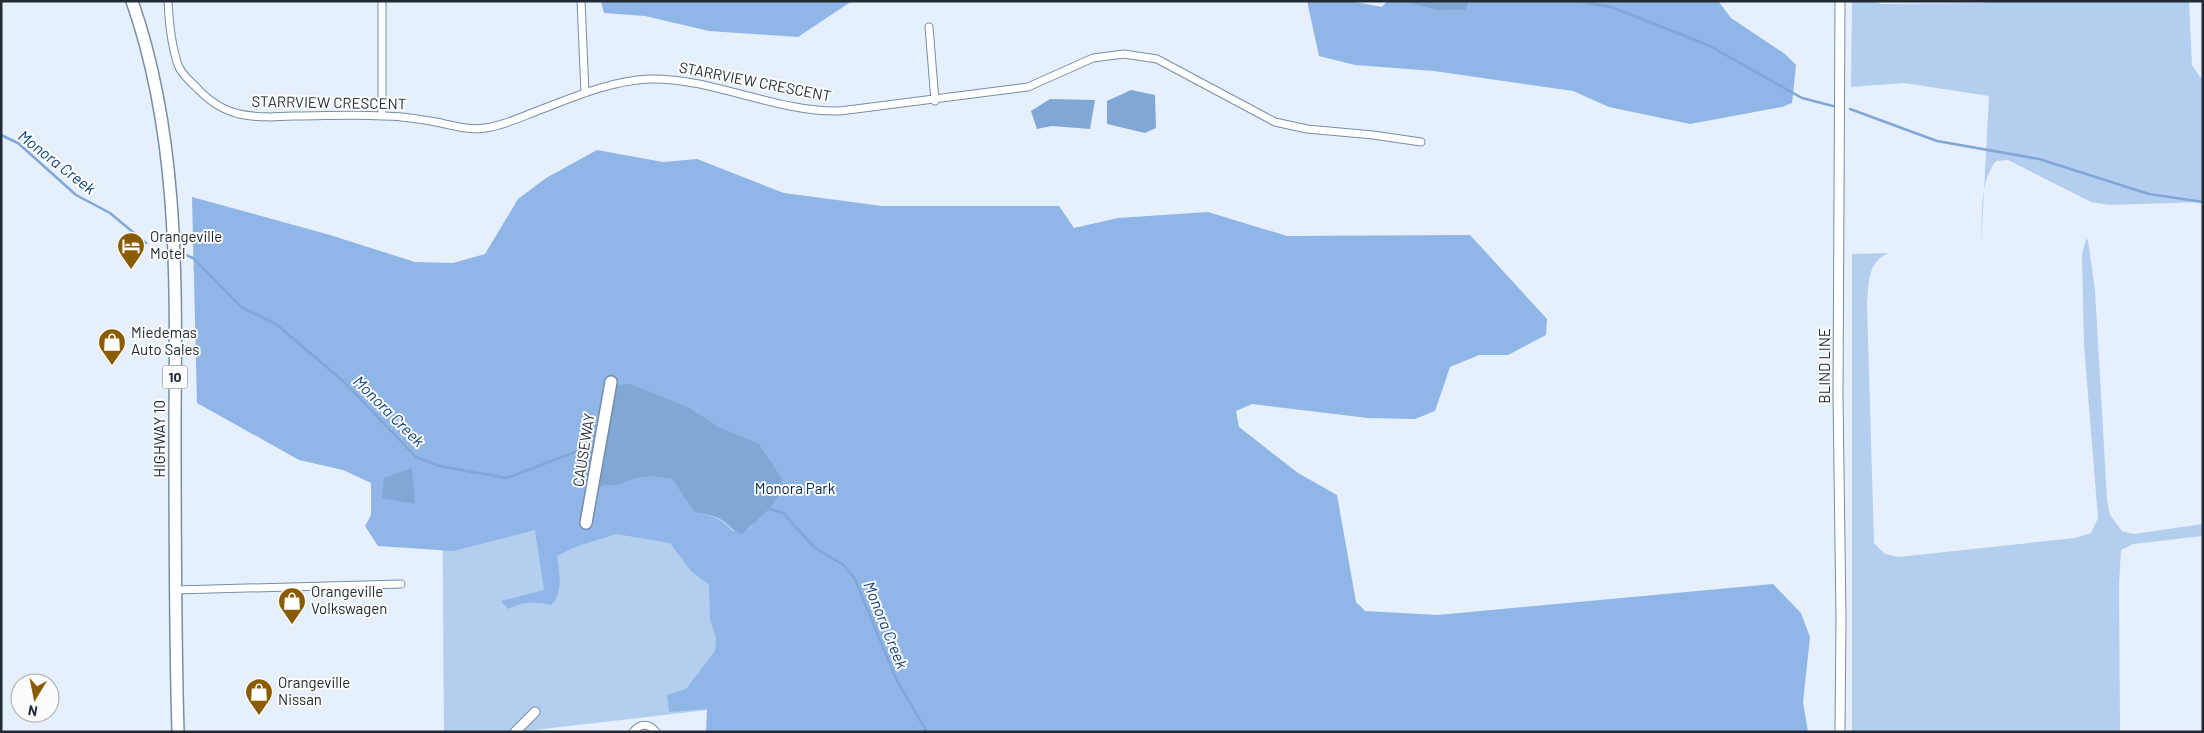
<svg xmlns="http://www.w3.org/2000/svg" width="2204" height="733" font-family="Barlow,sans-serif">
  <rect width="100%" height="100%" fill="#e6f0fc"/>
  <path fill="#b3ceee" d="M1852,1H1875L1881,4L1984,3L1989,1H2189L2192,65L2200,77H2203V202L2109,205L2091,202L2008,160L1996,161C1978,183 1983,221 1981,248L1989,96L1904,83L1851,87Z
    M2086,239L2088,240L2095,290L2107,500L2110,515L2122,531L2134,534L2203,524V536L2133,544L2121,550L2119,584L2120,732H1852V254L1888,253C1867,263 1869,283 1867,304L1874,543L1885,554L1898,557L2075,538L2091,533L2098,518L2084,345L2082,254Z
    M1005,253L1004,676L517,732H444L441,320Z"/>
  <path fill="#8fb6e6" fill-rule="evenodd" d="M601,1H852L798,37L709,31L645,16L604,13Z
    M1307,1H1350L1382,7L1387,1H1406L1407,3L1439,11L1466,10L1470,1H1718L1731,18L1785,54L1796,65L1792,103L1782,107L1690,124L1609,107L1573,91L1434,71L1355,65L1319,56Z
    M597,150L663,162L697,159L784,193L882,206H1059L1074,228L1118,218L1208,212L1287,236L1470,235L1547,319L1546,335L1508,355H1479L1450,367L1435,411L1415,419L1368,418L1252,404L1236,411L1239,427L1298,473L1337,495L1356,602L1365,611L1438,615L1773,584L1801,613L1810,637L1803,702L1808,732H706L707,709L669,712L667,695L686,689L715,651L716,638L710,619L709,585L691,571L670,543L616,534L575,547L557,556C559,571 564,593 551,605C535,602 524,601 508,609L501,601L544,590L535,530L454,551L378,546L365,526L371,515V483L343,470L299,460L197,403L192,197L330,235L415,262L453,263L485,254L518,199L546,178ZM631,384L688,407L719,427L759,444L782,478L769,509L758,517L749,529L732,531C721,518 710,515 694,512L672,479L651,476L636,478L617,485H604L597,490Z"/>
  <path fill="#80a7d6" d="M1406,1H1470L1466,10L1439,11L1407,3Z
    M1131,90L1155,95L1156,128L1145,133L1107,124V101Z
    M1050,99L1095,100L1090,129L1052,126L1037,129L1031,111Z
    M631,384L688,407L719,427L759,444L782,478L779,495L769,509L742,534C732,531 730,525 722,520C714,515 704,514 694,512L672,479L651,476L636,478L617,485H604L597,490L614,385Z
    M412,468L415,504L382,498L384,478Z"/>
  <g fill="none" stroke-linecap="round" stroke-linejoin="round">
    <path stroke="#80a7d6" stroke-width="2.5" d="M1578,1L1611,7L1708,45L1802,98L1833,106
      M1850,109L1937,141L2039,159L2149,194L2203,202
      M1,135L18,143L76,195L110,213L146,243
      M186,255L193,258L241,307L276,324L343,381L416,457L439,466L507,478L578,451L594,454
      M766,508L783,513L815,548L842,564L854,577L896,679L927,732"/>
    <g stroke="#778da8" stroke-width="9">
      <path id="minor" d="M168,1C169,23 171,44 178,65C182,75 190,81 197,88C208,100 223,110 239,114C258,118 276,117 296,116C325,116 354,114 383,116C401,116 419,119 436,122C451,125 470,131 485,128C501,126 517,119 532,113C569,99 608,81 649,79C710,77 778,113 840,111L1028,87L1093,58L1124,54L1157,59L1275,122L1307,129L1373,135L1421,142
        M581,1L585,93
        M929,27L935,101
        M382,115V1
        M176,590L401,584
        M633,732C640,723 649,723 656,732"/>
    </g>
    <g stroke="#778da8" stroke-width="11">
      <path id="tertiary" d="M515,732L535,712
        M1840,732L1841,618L1838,395L1840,1"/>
    </g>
    <g stroke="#778da8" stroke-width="14">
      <path id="trunk" d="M132,1C179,135 176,279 175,419C175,523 175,628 178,732
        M586,523L611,382"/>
    </g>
    <use href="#minor" stroke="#fff" stroke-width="7"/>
    <use href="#tertiary" stroke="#fff" stroke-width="9"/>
    <use href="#trunk" stroke="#fff" stroke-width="11"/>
  </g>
  <defs>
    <g id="hotel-pin" transform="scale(1.4375)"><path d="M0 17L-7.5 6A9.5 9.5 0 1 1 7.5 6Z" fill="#8b5b02" stroke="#fcfcfc"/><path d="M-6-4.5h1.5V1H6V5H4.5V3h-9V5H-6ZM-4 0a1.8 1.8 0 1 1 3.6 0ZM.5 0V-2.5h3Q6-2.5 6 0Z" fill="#fff"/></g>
    <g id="shop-pin" transform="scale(1.4375)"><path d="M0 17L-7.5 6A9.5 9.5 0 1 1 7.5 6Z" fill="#8b5b02" stroke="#fcfcfc"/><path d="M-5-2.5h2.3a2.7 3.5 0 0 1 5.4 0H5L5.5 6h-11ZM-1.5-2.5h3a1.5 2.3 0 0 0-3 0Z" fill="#fff"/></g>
  </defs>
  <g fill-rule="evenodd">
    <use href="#hotel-pin" x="131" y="246"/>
    <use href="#shop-pin" x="112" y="342"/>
    <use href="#shop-pin" x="292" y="601"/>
    <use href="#shop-pin" x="259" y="692"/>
  </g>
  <g text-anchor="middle" stroke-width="4" stroke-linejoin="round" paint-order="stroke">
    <rect fill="#fcfcfc" stroke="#636971" stroke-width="1" x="162.5" y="365.5" width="25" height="23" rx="4"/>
    <g font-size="14" font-weight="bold" fill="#212a35">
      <text x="175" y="382">10</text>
    </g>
    <g font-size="15" fill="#212a35" stroke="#fcfcfc">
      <text transform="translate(755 82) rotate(11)" y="5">STARRVIEW CRESCENT</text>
      <text transform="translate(329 103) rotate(1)" y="5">STARRVIEW CRESCENT</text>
      <text transform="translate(1825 366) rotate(-90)" y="5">BLIND LINE</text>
      <text transform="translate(160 439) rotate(-90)" y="5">HIGHWAY 10</text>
      <text transform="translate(584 450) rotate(-81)" y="5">CAUSEWAY</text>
    </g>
    <g font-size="15" fill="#212a35" stroke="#fcfcfc" text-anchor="start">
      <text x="150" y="242">Orangeville<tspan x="150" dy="17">Motel</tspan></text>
      <text x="131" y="338">Miedemas<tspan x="131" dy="17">Auto Sales</tspan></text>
      <text x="311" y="597">Orangeville<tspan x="311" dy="17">Volkswagen</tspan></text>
      <text x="278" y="688">Orangeville<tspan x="278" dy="17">Nissan</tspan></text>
    </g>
    <g font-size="15" fill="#012a55" stroke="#fcfcfc">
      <text x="795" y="494">Monora Park</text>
    </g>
    <g font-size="16" font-style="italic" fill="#0c447d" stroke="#fcfcfc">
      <text transform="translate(57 162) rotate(38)" y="6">Monora Creek</text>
      <text transform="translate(389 411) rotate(45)" y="6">Monora Creek</text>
      <text transform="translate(886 625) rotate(68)" y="6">Monora Creek</text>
    </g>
  </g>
  <rect width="2204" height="733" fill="none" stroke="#212a35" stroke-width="5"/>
  <g transform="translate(35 698) rotate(190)"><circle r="24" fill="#fcfcfc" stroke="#a4a8ac"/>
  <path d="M0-4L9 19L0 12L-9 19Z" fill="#8b5b02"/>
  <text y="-8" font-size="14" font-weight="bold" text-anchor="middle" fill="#212a35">N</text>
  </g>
</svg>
